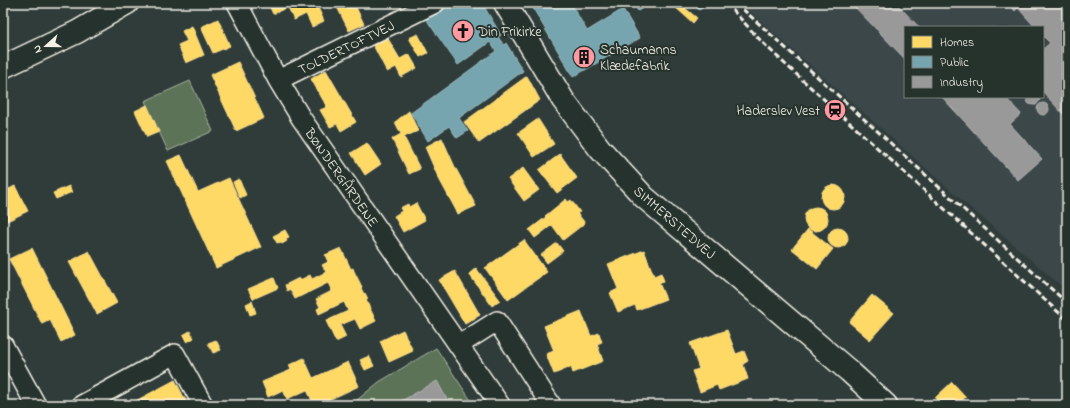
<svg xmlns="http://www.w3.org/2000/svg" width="1070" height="408" font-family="'Indie Flower',sans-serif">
  <rect width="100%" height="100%" fill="#2f3c3a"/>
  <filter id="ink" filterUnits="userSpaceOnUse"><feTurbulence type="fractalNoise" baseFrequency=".025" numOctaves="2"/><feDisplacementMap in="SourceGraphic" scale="8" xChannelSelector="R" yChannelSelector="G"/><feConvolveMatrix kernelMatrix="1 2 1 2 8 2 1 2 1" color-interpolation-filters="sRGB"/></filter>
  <g filter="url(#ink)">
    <path fill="#3a4649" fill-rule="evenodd" d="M740,3H1067V291L950,190ZM905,27H1043V97H905Z"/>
    <path fill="#5b7358" stroke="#a8b2a0" d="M190,81L213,131L168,151L145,101Z
      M436,348L474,405H351L379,382Z"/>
    <path fill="#ffd966" stroke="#fce08d" d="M268,3H316L324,21L312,27L306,14L294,20L288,7L273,14Z
      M335,3H354L364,24L349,31Z
      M679,3L697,18L693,23L675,7Z
      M218,19L230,46L213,53L201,27Z
      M192,26L204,55L186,63L178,45L187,41L182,31Z
      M418,34L428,53L420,57L409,38Z
      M387,37L400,59L409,54L417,68L401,77L396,67L387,72L373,45Z
      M238,62L264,118L236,131L210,75Z
      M326,70L356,122L341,131L337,124L330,127L320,110L327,107L311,79Z
      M527,76L540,100L479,143L464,122Z
      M147,105L159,132L147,137L135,111Z
      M409,111L418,131L404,137L420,169L409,174L392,139L401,134L395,122Z
      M538,119L554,144L534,157L518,133Z
      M442,138L455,167L476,206L458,214L438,177L425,147Z
      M367,143L381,164L365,175L351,153Z
      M560,154L577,178L557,193L539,170Z
      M181,155L198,192L229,178L261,247L216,268L167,161Z
      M523,168L539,190L524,201L508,179Z
      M239,179L246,195L240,198L233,182Z
      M821 197a12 12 0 1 1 24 0a12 12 0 1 1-24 0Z
      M15,186L28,211L3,223V192Z
      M69,186L72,192L56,199L53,193Z
      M566,199L568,202L571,200L580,212L577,213L585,223L563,240L552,225L535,238L529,230L546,217L545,216Z
      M416,203L425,220L403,232L394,216L402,211L400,208L408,204L409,207Z
      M804 219a12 12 0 1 1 24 0a12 12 0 1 1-24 0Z
      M828 238a10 10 0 1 1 20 0a10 10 0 1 1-20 0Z
      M808,229L833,249L817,269L792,249Z
      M285,230L289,237L286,239L287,241L282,244L281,242L277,243L273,236Z
      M524,240L547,272L508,300L485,268Z
      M557,243L563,251L547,263L541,255Z
      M32,248L75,335L61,342L50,320L42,324L9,259Z
      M341,248L351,269L353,268L354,271L362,287L361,288L364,294L365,293L368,299L366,300L376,321L360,329L355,319L340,325L346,337L336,342L326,321L348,311L344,302L319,314L317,309L320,307L316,299L332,291L328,283L295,299L290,289L287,291L285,285L299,278L300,280L310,275L312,279L326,272L322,265L328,262L325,255Z
      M644,250L654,276L661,273L664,281L659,283L666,299L637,310L635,305L618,312L610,293L618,289L608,264Z
      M89,251L117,303L97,314L69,262Z
      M476,268L500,300L492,306L469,274Z
      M455,271L480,315L465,324L439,280Z
      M274,278L278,288L253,299L248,289Z
      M872,295L894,313L870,340L849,322Z
      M252,301L256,313L250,315L246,304Z
      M581,311L591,336L599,333L602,342L597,344L603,361L573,373L571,367L554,374L546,354L554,351L544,326Z
      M403,330L413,351L389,362L380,341Z
      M727,330L736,354L744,351L748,361L743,364L748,379L719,390L717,385L700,392L692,371L699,369L690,343Z
      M190,331L194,338L187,342L183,335Z
      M216,340L221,350L213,353L208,343Z
      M369,356L374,366L365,370L360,360Z
      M304,358L313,378L348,362L359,386L318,405H314L307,390L287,399L283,390L268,397L262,382L291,370L289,365Z
      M175,380L188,405H128Z
      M952,382L966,397L956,405H941L935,398Z"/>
    <path fill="#76a5af" stroke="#9cbcc0" d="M456,3H482L501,35L498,37L504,45L506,43L523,71L459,118L468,131L457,138L449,126L428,141L411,113L496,51L490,42L458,65L426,19Z
      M530,3H571L587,31L623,9L640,38L573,77Z
      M633,3H651L638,11Z
      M692,3H706L708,5L699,10Z"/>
    <path fill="#999" stroke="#b4b3b1" d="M851,3H896L919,27H905V59Z
      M1008,3H1067V110L1063,114L1043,92V49L1050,43L1043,36V27H1035L1018,8L1015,11Z
      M942,97H1005L1021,114L1010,124L1042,159L1018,180Z
      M1027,97H1039L1040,100L1036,105H1033L1029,104L1027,101Z
      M1037 109a6 6 0 1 1 12 0a6 6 0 1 1-12 0Z
      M437,381L450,405H394Z"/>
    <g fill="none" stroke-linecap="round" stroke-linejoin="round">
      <g stroke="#f4f1e8" stroke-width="22">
        <path id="minor" d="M237,3L278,80L301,118L500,405
          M278,80L435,3
          M3,345L36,405
          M459,345L497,321L551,405
          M82,405L175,354L203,405"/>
      </g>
      <g stroke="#f4f1e8" stroke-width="25">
        <path id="tertiary" d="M505,3L563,100L600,149L644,197L849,371L886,405"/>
      </g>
      <g stroke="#f4f1e8" stroke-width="25">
        <path id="secondary" d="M3,67L77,32L127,3"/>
      </g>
      <use href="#minor" stroke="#26332d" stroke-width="19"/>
      <use href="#tertiary" stroke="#26332d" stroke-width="22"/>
      <use href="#secondary" stroke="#26332d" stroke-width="22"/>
      <path stroke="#f4f1e8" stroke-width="3" stroke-dasharray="6 3" stroke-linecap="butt" d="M726,3L762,42L785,64L1067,320
        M736,3L1067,303"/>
    </g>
  </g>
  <defs>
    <g id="church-disc" transform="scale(1.15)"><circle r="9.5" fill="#ff9aa2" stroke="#26332d"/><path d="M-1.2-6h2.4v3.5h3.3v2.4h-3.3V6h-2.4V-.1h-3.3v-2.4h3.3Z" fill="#111"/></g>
    <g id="building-disc" transform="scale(1.15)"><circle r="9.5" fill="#ff9aa2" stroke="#26332d"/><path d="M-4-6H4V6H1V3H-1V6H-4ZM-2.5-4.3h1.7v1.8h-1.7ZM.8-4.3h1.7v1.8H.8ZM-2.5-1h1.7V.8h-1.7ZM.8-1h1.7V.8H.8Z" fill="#111"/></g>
    <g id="station-disc" transform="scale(1.15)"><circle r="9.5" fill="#ff9aa2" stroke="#26332d"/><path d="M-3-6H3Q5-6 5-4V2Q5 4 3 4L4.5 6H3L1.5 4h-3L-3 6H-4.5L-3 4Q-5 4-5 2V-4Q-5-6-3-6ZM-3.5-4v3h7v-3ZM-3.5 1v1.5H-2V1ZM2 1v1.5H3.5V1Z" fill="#111"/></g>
  </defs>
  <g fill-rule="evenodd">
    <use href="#church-disc" x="463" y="31"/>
    <use href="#building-disc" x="584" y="57"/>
    <use href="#station-disc" x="835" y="110"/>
  </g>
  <g text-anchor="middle" stroke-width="4" stroke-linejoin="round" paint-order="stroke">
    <g font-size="14" fill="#f4f1e8" stroke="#26332d" text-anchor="start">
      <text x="478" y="36">Din Frikirke</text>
      <text x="600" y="54">Schaumanns<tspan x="600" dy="16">Klædefabrik</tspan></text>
      <text x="820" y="115" text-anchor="end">Haderslev Vest</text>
    </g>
    <g font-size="14" fill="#f4f1e8" stroke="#26332d">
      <text transform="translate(346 47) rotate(-26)" y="5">TOLDERTOFTVEJ</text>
      <text transform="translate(342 177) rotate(55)" y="5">BØNDERGÅRDENE</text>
      <text transform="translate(675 222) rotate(41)" y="5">SIMMERSTEDVEJ</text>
    </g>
  </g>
  <rect width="1070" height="408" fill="none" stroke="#26332d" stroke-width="16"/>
  <rect x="8" y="8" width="1054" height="392" fill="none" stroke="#f4f1e8" stroke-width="1.5" filter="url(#ink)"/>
  <rect x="904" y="26" width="140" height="72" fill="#26332d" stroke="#787f78"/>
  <rect x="912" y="36" width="20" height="12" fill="#ffd966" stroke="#787f78"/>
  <text x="940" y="46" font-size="12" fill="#f4f1e8">Homes</text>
  <rect x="912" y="56" width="20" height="12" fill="#76a5af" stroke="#787f78"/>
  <text x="940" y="66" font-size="12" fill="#f4f1e8">Public</text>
  <rect x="912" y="76" width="20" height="12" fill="#999999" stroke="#787f78"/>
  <text x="940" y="86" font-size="12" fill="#f4f1e8">Industry</text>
  <g transform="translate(46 46) rotate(249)" stroke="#26332d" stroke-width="3" paint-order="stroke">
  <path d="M0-3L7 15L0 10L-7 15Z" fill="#f4f1e8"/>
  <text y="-6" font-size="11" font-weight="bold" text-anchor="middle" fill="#f4f1e8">N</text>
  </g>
</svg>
